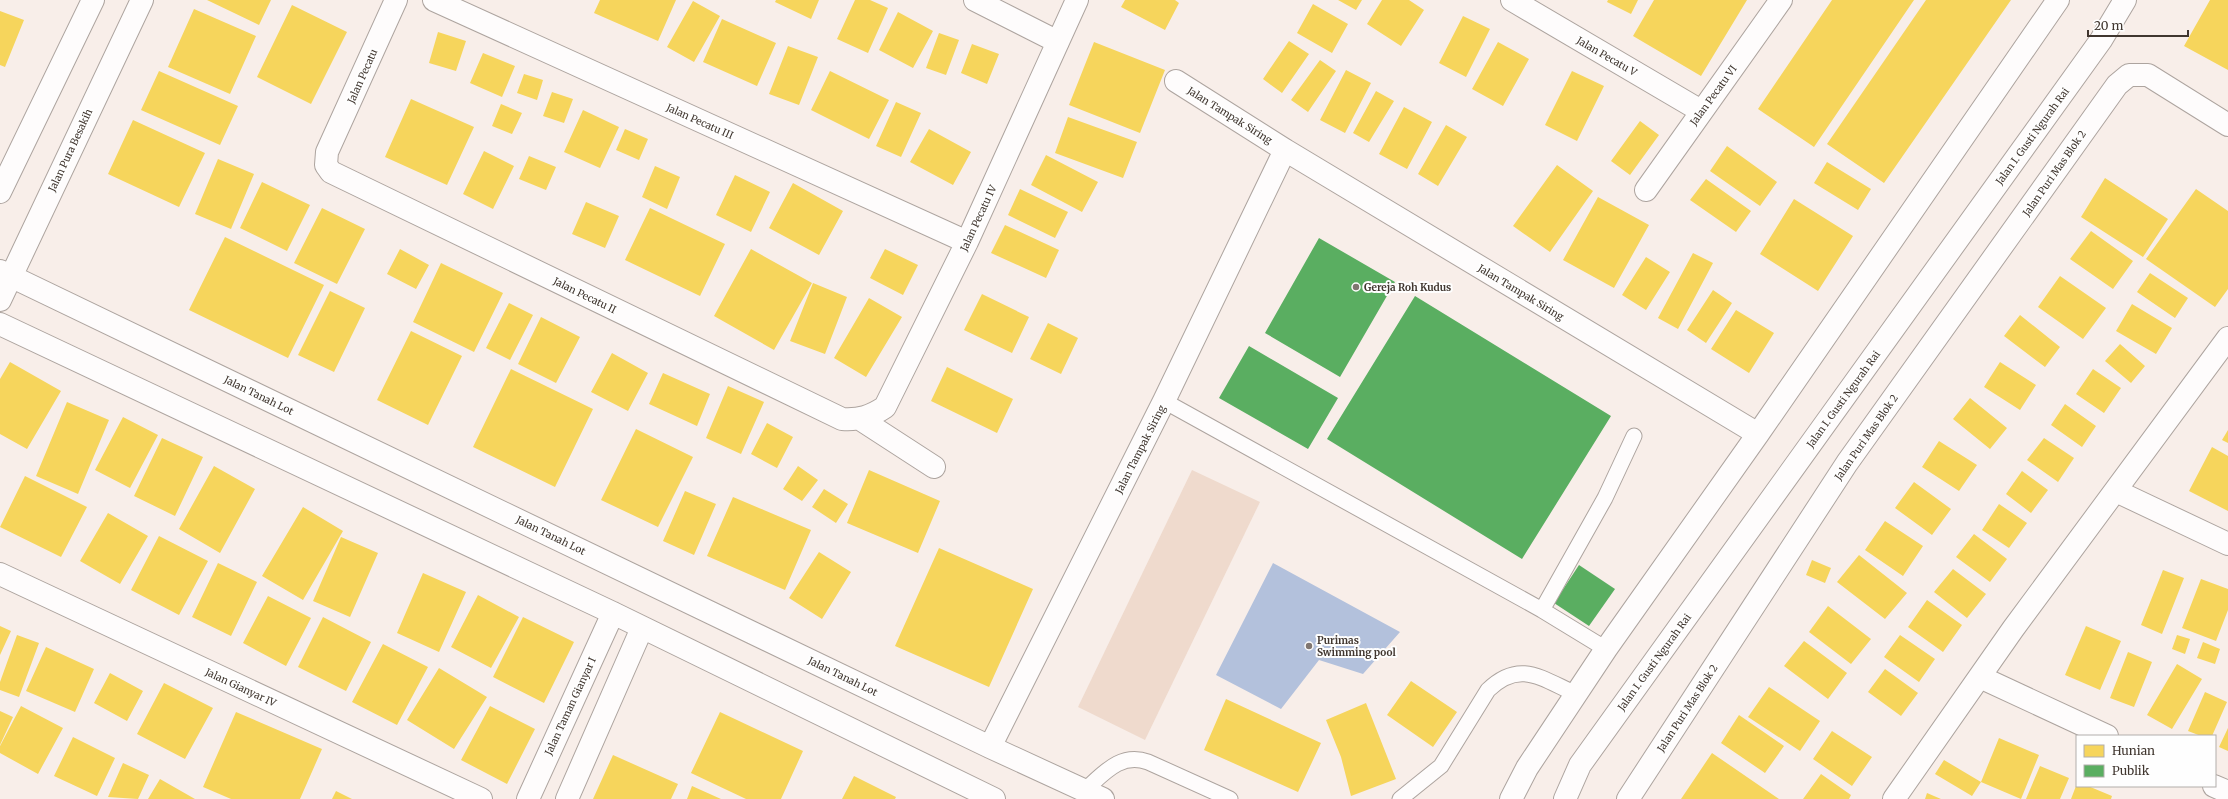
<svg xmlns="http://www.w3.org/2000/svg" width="2228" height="799" font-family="Merriweather,serif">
  <rect width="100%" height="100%" fill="#f8eee9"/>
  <path fill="#efdacd" d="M1192,470L1260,502L1145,740L1078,707Z"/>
  <path fill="#b3c1dc" d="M1273,563L1400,632L1363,674L1319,660L1281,709L1216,675Z"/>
  <path fill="#f6d55c" d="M207,0H271L259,25Z
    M600,0H676L658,41L594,13Z
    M776,0H819L811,19L775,2Z
    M855,0H870L888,8L868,53L837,39Z
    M1125,0H1175L1179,3L1165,30L1121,7Z
    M1338,0H1362L1356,10Z
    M1382,0H1409L1424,10L1401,46L1367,24Z
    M1608,0H1638L1631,14L1607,2Z
    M1654,0H1747L1701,76L1633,36Z
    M1832,0H1914L1814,147L1758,109Z
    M1926,0H2011L1884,183L1827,144Z
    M2210,0H2228V70L2184,46Z
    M693,1L720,16L694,62L667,47Z
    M1313,4L1348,24L1332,53L1297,33Z
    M292,5L347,32L311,104L257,77Z
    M194,9L256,36L230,94L168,67Z
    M0,11L24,20L5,67L0,65Z
    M898,12L933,31L913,68L879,50Z
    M1463,16L1490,29L1466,77L1439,63Z
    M722,19L776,43L757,86L703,62Z
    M438,32L466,41L456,71L429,63Z
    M939,33L959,40L946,75L926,68Z
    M1289,41L1309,54L1282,93L1263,79Z
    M1094,42L1165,70L1140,133L1069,105Z
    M1498,42L1529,59L1503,106L1472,89Z
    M972,44L999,54L987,84L961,73Z
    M788,46L818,57L799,105L769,94Z
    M483,53L515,66L502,97L470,83Z
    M1320,60L1336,71L1308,112L1291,100Z
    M1346,70L1371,83L1345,133L1320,120Z
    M159,71L238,106L220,145L141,110Z
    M830,71L889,100L869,139L811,110Z
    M1572,71L1604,86L1577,141L1545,125Z
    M524,74L543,80L537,100L517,93Z
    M1376,91L1394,101L1369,142L1353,133Z
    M552,92L573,99L564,123L543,116Z
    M411,99L474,127L447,185L385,157Z
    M896,102L921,113L901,157L876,146Z
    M501,104L522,113L512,134L492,126Z
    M1404,107L1432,122L1407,169L1379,154Z
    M583,110L619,127L600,168L564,152Z
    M1068,117L1137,142L1123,178L1055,153Z
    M133,120L205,153L179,207L108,174Z
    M1640,121L1659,135L1630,175L1611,161Z
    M1446,125L1467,137L1438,186L1418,174Z
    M625,129L648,139L639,160L616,150Z
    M929,129L971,152L953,185L910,162Z
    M1727,146L1777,182L1760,206L1710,171Z
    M484,151L514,166L493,209L463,194Z
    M1046,155L1098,182L1082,212L1031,185Z
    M529,156L556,167L546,190L519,179Z
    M218,159L254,174L231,229L195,214Z
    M1827,162L1871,189L1858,210L1814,183Z
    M1557,165L1593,191L1550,252L1513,226Z
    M655,166L680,177L667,209L642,197Z
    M735,175L770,192L751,232L716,215Z
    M2105,178L2168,219L2143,257L2081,217Z
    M1706,179L1751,211L1736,232L1690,200Z
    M262,182L310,205L287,251L240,228Z
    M793,183L843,211L819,255L769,228Z
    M1020,189L1068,212L1055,238L1008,215Z
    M2196,189L2228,211V289L2215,307L2146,259Z
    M1598,197L1649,225L1614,288L1563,260Z
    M1794,199L1853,236L1818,291L1760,254Z
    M586,202L619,216L605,248L572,234Z
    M322,208L365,229L337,284L294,263Z
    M650,208L725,244L700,296L625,260Z
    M1005,225L1059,250L1046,278L991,253Z
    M2091,231L2133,261L2113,289L2070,259Z
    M225,237L324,285L288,358L189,310Z
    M400,249L429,265L416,289L387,274Z
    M751,249L812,283L774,350L714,316Z
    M885,249L918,265L903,295L870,278Z
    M1693,253L1713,263L1678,329L1658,318Z
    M1646,257L1670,272L1646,310L1622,295Z
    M441,263L503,293L474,352L413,322Z
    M2150,273L2188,298L2175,318L2137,292Z
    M2060,276L2106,308L2083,339L2038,307Z
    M813,283L847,297L825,354L790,341Z
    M1713,290L1732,303L1706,343L1687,330Z
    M330,291L365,308L334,372L298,355Z
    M982,294L1029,317L1012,353L964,330Z
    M869,298L902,317L866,377L834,358Z
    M509,303L533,315L510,360L486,348Z
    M2132,304L2172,328L2156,354L2116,331Z
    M1736,310L1774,333L1749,373L1711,349Z
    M2020,315L2060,347L2045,367L2004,336Z
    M541,317L580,337L556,383L518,364Z
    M1048,323L1078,338L1061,374L1030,359Z
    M411,331L462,356L428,425L377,400Z
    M2120,344L2145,366L2131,383L2105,361Z
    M612,353L648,373L628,411L591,392Z
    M10,362L61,391L27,449L0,434V379Z
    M2000,362L2036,385L2020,410L1984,387Z
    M947,367L1013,399L997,433L931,401Z
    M511,369L593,409L555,487L473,447Z
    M2093,369L2121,388L2104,413L2076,394Z
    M663,373L710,394L697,426L649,404Z
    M728,386L764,402L741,454L706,438Z
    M1970,398L2007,428L1990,449L1953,419Z
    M67,402L109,420L78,494L36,476Z
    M2065,404L2096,426L2082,447L2051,425Z
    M123,417L158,435L130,488L95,470Z
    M767,423L793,437L777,468L751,454Z
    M636,429L693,457L658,527L601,500Z
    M2228,430V443L2222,440Z
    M162,438L203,457L175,516L134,496Z
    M2044,438L2074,458L2058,482L2027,460Z
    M1939,441L1977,465L1959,491L1922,467Z
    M2212,447L2228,456V511L2189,491Z
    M214,466L255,489L220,553L179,529Z
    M798,466L818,480L802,501L783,489Z
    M869,470L940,501L918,553L847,523Z
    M2022,471L2048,490L2031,513L2006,494Z
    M25,476L87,507L61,557L0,527Z
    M1914,482L1951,509L1932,535L1895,508Z
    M824,489L848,504L836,523L812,507Z
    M685,491L716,504L694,555L663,541Z
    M733,497L811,530L785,590L707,556Z
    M1999,504L2027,523L2009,548L1982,530Z
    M303,507L343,531L303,600L262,576Z
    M108,513L148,536L120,584L80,561Z
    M1885,521L1923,546L1903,576L1865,550Z
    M1974,534L2007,559L1990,582L1956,557Z
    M159,536L208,561L179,615L131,590Z
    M341,537L378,553L350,617L313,601Z
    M939,548L1033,589L989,687L895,646Z
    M819,552L851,572L822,619L789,598Z
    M1859,555L1907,593L1885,619L1837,582Z
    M1812,560L1831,568L1825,583L1806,575Z
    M218,563L257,582L231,636L192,617Z
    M1953,569L1986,594L1967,618L1934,592Z
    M2163,570L2184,578L2162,634L2141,625Z
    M423,573L466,592L439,652L397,633Z
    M2201,579L2228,589V610L2216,641L2182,628Z
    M478,595L519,617L491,668L451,647Z
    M268,596L311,618L286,666L243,643Z
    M1927,600L1962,625L1943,652L1908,627Z
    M1828,606L1871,639L1851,664L1809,632Z
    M323,617L371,642L346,691L298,667Z
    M523,617L574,642L544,703L493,677Z
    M0,626L11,631L0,655Z
    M2086,626L2121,641L2100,690L2065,675Z
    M17,635L39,643L19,697L0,690V682Z
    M1900,635L1935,659L1919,682L1884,657Z
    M2177,635L2190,639L2185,654L2172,649Z
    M1804,641L1847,673L1828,699L1784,666Z
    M2203,642L2220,649L2215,664L2197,658Z
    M383,644L428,667L397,725L352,702Z
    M46,647L94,669L75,712L26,691Z
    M2128,652L2152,662L2134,707L2110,698Z
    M2177,664L2202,679L2172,729L2147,715Z
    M439,668L487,697L454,749L407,720Z
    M1885,669L1918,693L1901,716L1868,692Z
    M110,673L143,691L127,721L94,703Z
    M1411,681L1457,712L1433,747L1387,715Z
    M164,683L213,708L185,759L137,734Z
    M1769,687L1820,721L1800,751L1748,717Z
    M2205,692L2227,702L2212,736H2201L2188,731Z
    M1226,699L1321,743L1298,792L1204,750Z
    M1366,703L1396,779L1351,796L1341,757L1326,720Z
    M21,706L63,728L38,774L0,753V746Z
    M490,706L535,729L507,784L461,760Z
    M0,711L13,717L0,745Z
    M236,712L322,749L300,799H231L203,787Z
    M720,712L803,751L781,799H746L691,773Z
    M1739,715L1784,746L1765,773L1721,743Z
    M2228,728V751L2219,747Z
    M1832,731L1872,757L1852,786L1813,759Z
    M73,737L115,758L97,796L54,776Z
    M1999,738L2039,755L2021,799L1981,782Z
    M1712,753L1779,799H1681Z
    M613,755L678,784L671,799H593Z
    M1944,760L1981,782L1972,796L1935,774Z
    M123,763L149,775L138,799L108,797Z
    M2040,766L2069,778L2060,799H2026Z
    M1821,774L1851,795L1849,799H1803Z
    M854,776L896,797L895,799H842Z
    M160,779L195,799H148Z
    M692,786L721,799H687Z
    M2076,786H2088L2112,796L2111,799H2071Z
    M336,791L352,799H332Z
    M1927,793L1941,799H1925Z"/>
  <path fill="#5aae61" d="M1319,238L1395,282L1340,377L1265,333Z
    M1415,296L1611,416L1522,559L1327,439Z
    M1249,346L1338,398L1308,449L1219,398Z
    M1579,565L1615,589L1589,626L1554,603Z"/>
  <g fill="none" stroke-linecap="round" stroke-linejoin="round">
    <g stroke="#ada49f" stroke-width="17">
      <path id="lane" d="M1164,401L1542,610L1606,649
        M1542,610L1605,498L1634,436
        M1085,790C1104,773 1121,752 1148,762L1230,799
        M1400,799L1441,766L1488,690C1520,659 1542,679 1576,694"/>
    </g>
    <g stroke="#ada49f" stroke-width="24">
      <path id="street" d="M396,0L327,152L326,165L331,172L842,419C860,420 870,417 885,407L967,242L1077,0
        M434,0L967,242
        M975,0L1058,42
        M1512,0L1701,111
        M1176,81L1285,150
        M1646,190L1781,0
        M0,192L93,0
        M0,271L990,747L1103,799
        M0,300L142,0
        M0,324L613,613L994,799
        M860,419L934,467
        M2116,491L2228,544
        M0,574L481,799
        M1980,677L2107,736
        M990,747L1164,401L1285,150L1758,434
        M2214,786L2228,792
        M528,799L613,613
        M567,799L642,628
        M1511,799L1527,768L1606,649L1758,434L2058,0
        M1565,799L1580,765L2101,40L2125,0
        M1628,799L1847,463L2117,85L2129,75H2148L2228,125
        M1894,799L2013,629L2228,338"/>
    </g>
    <use href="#lane" stroke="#fefcfc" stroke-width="15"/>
    <use href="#street" stroke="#fefcfc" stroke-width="22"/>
  </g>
  <g fill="#807670" stroke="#fefefe" stroke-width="1.5">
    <circle cx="1356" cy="287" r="4"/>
    <circle cx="1309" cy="646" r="4"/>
  </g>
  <g text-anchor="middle" stroke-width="4" stroke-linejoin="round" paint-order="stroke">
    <g font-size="10" fill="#40362f" stroke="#fefefe">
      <text transform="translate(1607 56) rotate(30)" y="4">Jalan Pecatu V</text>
      <text transform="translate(362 76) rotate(-66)" y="4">Jalan Pecatu</text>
      <text transform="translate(1713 95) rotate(-54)" y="4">Jalan Pecatu VI</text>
      <text transform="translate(1230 115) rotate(32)" y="4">Jalan Tampak Siring</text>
      <text transform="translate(700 121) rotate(24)" y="4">Jalan Pecatu III</text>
      <text transform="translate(2032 136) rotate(-54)" y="4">Jalan I. Gusti Ngurah Rai</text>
      <text transform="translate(70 150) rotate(-65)" y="4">Jalan Pura Besakih</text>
      <text transform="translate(2054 173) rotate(-55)" y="4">Jalan Puri Mas Blok 2</text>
      <text transform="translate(978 218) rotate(-65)" y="4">Jalan Pecatu IV</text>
      <text transform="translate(1521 292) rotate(31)" y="4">Jalan Tampak Siring</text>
      <text transform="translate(585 295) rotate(26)" y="4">Jalan Pecatu II</text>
      <text transform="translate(259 395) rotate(26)" y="4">Jalan Tanah Lot</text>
      <text transform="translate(1843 399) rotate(-54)" y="4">Jalan I. Gusti Ngurah Rai</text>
      <text transform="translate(1866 437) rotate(-55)" y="4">Jalan Puri Mas Blok 2</text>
      <text transform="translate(1140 449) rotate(-63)" y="4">Jalan Tampak Siring</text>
      <text transform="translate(551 535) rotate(26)" y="4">Jalan Tanah Lot</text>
      <text transform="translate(1654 662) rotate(-54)" y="4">Jalan I. Gusti Ngurah Rai</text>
      <text transform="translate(843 676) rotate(26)" y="4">Jalan Tanah Lot</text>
      <text transform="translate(241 687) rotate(25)" y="4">Jalan Gianyar IV</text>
      <text transform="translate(570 706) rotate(-65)" y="4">Jalan Taman Gianyar I</text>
      <text transform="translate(1687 708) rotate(-57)" y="4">Jalan Puri Mas Blok 2</text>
    </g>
    <g font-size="10" font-weight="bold" fill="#40362f" stroke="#fefefe" text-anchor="start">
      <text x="1364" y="291">Gereja Roh Kudus</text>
      <text x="1317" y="644">Purimas<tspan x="1317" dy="12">Swimming pool</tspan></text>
    </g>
  </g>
  <rect x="2076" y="735" width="140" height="52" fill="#fefefe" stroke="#b2aeab"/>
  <rect x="2084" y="745" width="20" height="12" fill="#f6d55c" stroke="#b2aeab"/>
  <text x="2112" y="755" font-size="12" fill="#40362f">Hunian</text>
  <rect x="2084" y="765" width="20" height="12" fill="#5aae61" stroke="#b2aeab"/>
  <text x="2112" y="775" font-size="12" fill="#40362f">Publik</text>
  <path d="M2088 30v6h100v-6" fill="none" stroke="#40362f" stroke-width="2"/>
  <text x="2094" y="30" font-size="12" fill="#40362f" stroke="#fefefe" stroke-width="3" paint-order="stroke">20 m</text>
</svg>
